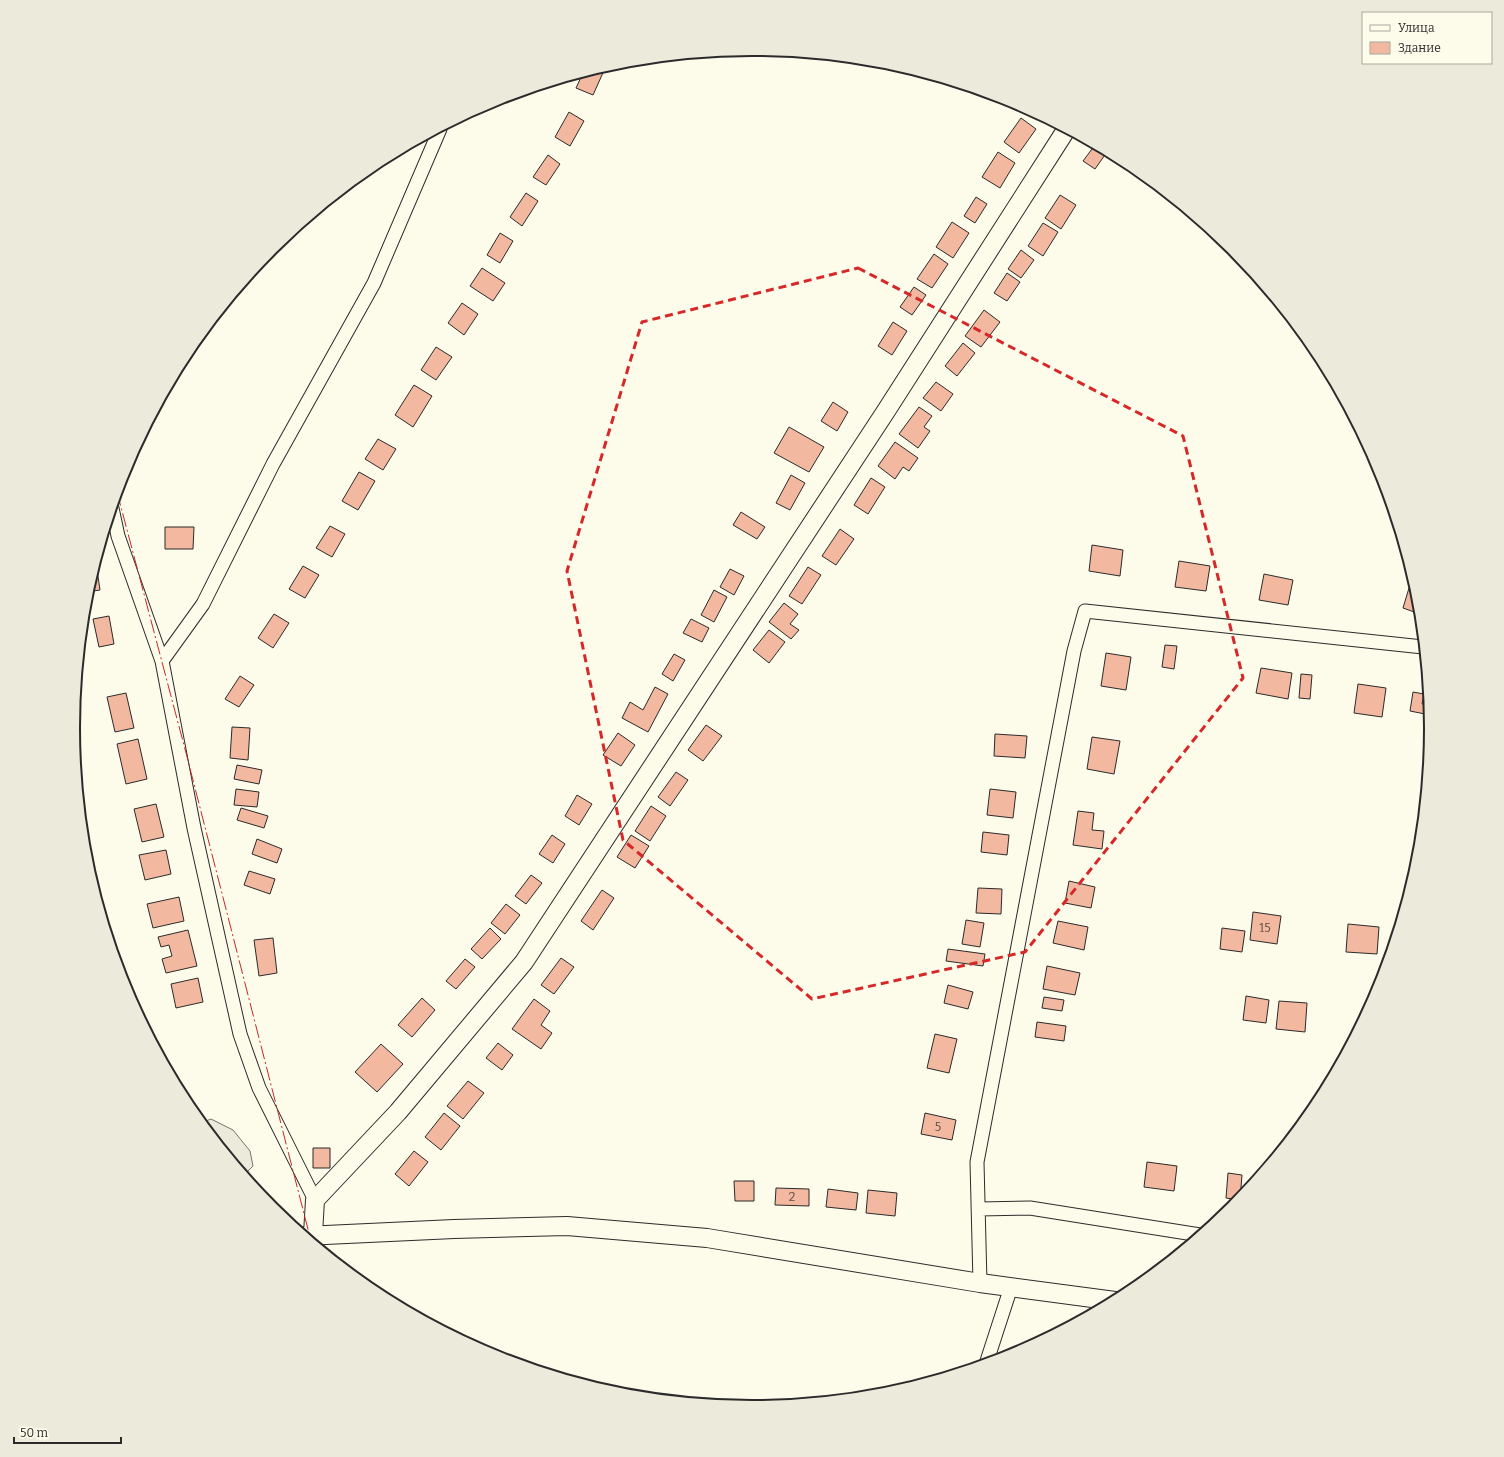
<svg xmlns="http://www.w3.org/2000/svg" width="1504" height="1457" font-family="Bitter,serif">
  <rect width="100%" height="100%" fill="#fdfbea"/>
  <path fill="#ecebdb" stroke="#74746e" d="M211,1119L233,1130L250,1151L253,1166L244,1175L201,1123Z"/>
  <path fill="#f2b8a0" stroke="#2b2b2b" d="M606,66L593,95L576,88L583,73Z
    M569,112L584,121L570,146L555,137Z
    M1021,118L1036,129L1019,153L1004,142Z
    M1095,145L1107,152L1095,169L1083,161Z
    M998,152L1015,163L1000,188L982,177Z
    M548,155L560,164L546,185L533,177Z
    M526,193L538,201L522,226L510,217Z
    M1060,195L1076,205L1061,229L1045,218Z
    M976,197L987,204L975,223L964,216Z
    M952,222L969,233L953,258L936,247Z
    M1043,223L1058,232L1043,256L1028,246Z
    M500,233L513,241L500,263L487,255Z
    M1021,250L1034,260L1021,278L1008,269Z
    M934,254L948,264L932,288L917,279Z
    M482,268L505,283L493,301L470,286Z
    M1007,273L1020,282L1007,301L994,293Z
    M914,287L926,295L912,315L900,307Z
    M462,303L478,314L464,335L448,323Z
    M984,310L1000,322L981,347L965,336Z
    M893,322L907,331L892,355L878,346Z
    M963,343L975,353L957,376L945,366Z
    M436,347L452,357L436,380L421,370Z
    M936,382L953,394L941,411L923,398Z
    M414,385L432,396L413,427L395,415Z
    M833,402L848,412L837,431L821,421Z
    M919,407L932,416L924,427L930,431L918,448L899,434Z
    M789,427L824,447L809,472L774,453Z
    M378,439L396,449L383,470L365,459Z
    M895,442L918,458L909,471L903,467L895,479L878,466Z
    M359,472L375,481L358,510L342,501Z
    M791,475L805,483L790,510L776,503Z
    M871,478L885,487L868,514L854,505Z
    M741,512L765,527L757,539L733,525Z
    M330,526L345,534L332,557L316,548Z
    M165,527H194L193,549H165Z
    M840,529L854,539L836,565L822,556Z
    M1092,545L1123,550L1120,576L1089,571Z
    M1179,561L1210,566L1206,591L1175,587Z
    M96,563L100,590L87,592Z
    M303,566L319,575L305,598L289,589Z
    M808,567L821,575L802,604L789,596Z
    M730,569L744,576L734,595L720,587Z
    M1264,574L1293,580L1288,605L1259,600Z
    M1409,588L1417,591L1420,614L1403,608Z
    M714,590L727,597L714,622L701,615Z
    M784,603L798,614L790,624L799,630L791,639L769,622Z
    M274,614L289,623L273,648L258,638Z
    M109,616L114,644L99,647L93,619Z
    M691,619L709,628L702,642L683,633Z
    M769,630L785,642L769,663L753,650Z
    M1165,645L1177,646L1174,669L1162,667Z
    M1106,653L1131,657L1126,690L1101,686Z
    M674,654L685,660L673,681L662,674Z
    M1261,668L1292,673L1288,699L1256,693Z
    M1301,674L1312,675L1310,699L1299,698Z
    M240,676L254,685L239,707L225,699Z
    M1358,684L1386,688L1382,717L1354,713Z
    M655,687L668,694L648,732L622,718L630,702L643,710Z
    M1413,692L1424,694L1422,704L1429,705L1430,715L1410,711Z
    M126,693L134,728L115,732L107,697Z
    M706,725L722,736L703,761L688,750Z
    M232,727L250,728L248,760L230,758Z
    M618,733L635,745L621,766L603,755Z
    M995,734L1027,736L1025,758L994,756Z
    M1092,737L1120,741L1114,774L1087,769Z
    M138,739L147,779L126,784L117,744Z
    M237,765L262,770L259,784L234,779Z
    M676,772L688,780L670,806L658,797Z
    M236,789L259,792L257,807L234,805Z
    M990,789L1016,792L1013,818L987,815Z
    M577,795L592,804L579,825L565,816Z
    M156,804L164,837L142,842L134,809Z
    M651,806L666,816L650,841L635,831Z
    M241,808L268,816L264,828L237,820Z
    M1078,811L1094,813L1092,830L1104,831L1102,849L1073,845Z
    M983,832L1009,835L1007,855L981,852Z
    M552,835L565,844L553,863L539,854Z
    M631,835L649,846L635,868L617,857Z
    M257,839L282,849L277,863L252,854Z
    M166,850L171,874L145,880L139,855Z
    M249,871L275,879L270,894L244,885Z
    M531,875L542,883L526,904L515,896Z
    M1069,881L1095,887L1091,908L1065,903Z
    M978,888L1002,889L1001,914L976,913Z
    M602,890L614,898L593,930L581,921Z
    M179,897L184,921L153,928L147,904Z
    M506,904L520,915L505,934L491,923Z
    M1253,912L1281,916L1277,944L1250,940Z
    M966,920L984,923L980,947L962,944Z
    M1058,921L1088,927L1084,950L1053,943Z
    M1348,924L1379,927L1377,954L1346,952Z
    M490,928L501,939L482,959L471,949Z
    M1222,928L1245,931L1242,952L1220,949Z
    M188,930L197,966L166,973L162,959L172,956L169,945L161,947L158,937Z
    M273,938L277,973L259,976L254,940Z
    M948,949L985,954L983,966L946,961Z
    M561,958L574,967L554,994L541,985Z
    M465,959L475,967L456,989L446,981Z
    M1047,966L1080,973L1075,995L1043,989Z
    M198,978L203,1002L176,1008L171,984Z
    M948,985L973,992L968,1009L944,1003Z
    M1246,996L1269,1000L1266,1023L1243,1020Z
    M1044,997L1064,1000L1062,1011L1042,1008Z
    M422,998L435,1010L412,1037L398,1025Z
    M534,999L550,1011L541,1025L552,1033L541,1049L512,1029Z
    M1279,1001L1307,1003L1305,1032L1276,1029Z
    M1037,1022L1066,1026L1064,1041L1035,1037Z
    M935,1034L957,1039L949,1073L927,1068Z
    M498,1043L513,1055L502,1070L486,1058Z
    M381,1044L403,1064L377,1092L355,1072Z
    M468,1081L484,1093L463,1119L447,1106Z
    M444,1113L460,1126L441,1150L425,1137Z
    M925,1113L956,1120L952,1140L921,1134Z
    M313,1148H330V1168H313Z
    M414,1151L428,1162L409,1186L395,1174Z
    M1147,1162L1177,1166L1174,1191L1144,1187Z
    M1228,1173L1242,1175L1240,1200L1226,1198Z
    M734,1181H754V1201H735Z
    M776,1188L809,1189V1206L775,1205Z
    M828,1189L858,1193L856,1210L826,1207Z
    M868,1190L897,1193L895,1216L866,1213Z"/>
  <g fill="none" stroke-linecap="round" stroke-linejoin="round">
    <g stroke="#2b2b2b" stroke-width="15">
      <path id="street" d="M112,508L118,536L162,661L194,828L240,1034L259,1088L315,1200
        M162,661L203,604L273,464L374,283L440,129
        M979,1209L1030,1208L1200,1235
        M980,1283L977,1162L1074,651L1085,611L1423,647
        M986,1364L1011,1287"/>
    </g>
    <g stroke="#2b2b2b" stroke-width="20">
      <path id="secondary" d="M313,1234L315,1200L398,1112L524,962L886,411L1066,130
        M304,1236L454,1229L567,1226L707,1238L980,1283L1115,1301"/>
    </g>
    <use href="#street" stroke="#fdfbea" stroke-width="13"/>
    <use href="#secondary" stroke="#fdfbea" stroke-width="18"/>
    <path stroke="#c62828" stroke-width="1" stroke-dasharray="14 3 2 3" stroke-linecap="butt" d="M117,492L185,749L311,1241"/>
  </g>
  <path fill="none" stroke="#d62828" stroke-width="3" stroke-dasharray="8 5" stroke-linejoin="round" d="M858,268L1183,436L1243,678L1025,952L812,999L623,840L567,571L642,322Z"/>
  <g text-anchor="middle" stroke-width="3" stroke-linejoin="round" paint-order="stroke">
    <g font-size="12" fill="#5d4e48">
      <text x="1265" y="932">15</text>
      <text x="938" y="1131">5</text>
      <text x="792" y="1201">2</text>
    </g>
  </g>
  <path d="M0 0H1504V1457H0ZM80 728a672 672 0 1 1 1344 0a672 672 0 1 1-1344 0Z" fill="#eceadb" fill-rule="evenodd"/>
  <path fill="none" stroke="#2b2b2b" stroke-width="2" d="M80 728a672 672 0 1 1 1344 0a672 672 0 1 1-1344 0Z"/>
  <rect x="1362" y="12" width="130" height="52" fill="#fdfbea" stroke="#a9a89e"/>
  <rect x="1370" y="25" width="20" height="6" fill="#fdfbea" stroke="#a9a89e"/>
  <text x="1398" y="32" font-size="12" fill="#2b2b2b">Улица</text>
  <rect x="1370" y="42" width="20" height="12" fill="#f2b8a0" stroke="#a9a89e"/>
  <text x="1398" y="52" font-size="12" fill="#2b2b2b">Здание</text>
  <path d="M14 1437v6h107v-6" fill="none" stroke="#2b2b2b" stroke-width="2"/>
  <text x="20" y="1437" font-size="12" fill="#2b2b2b" stroke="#fdfbea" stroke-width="3" paint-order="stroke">50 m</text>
</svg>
